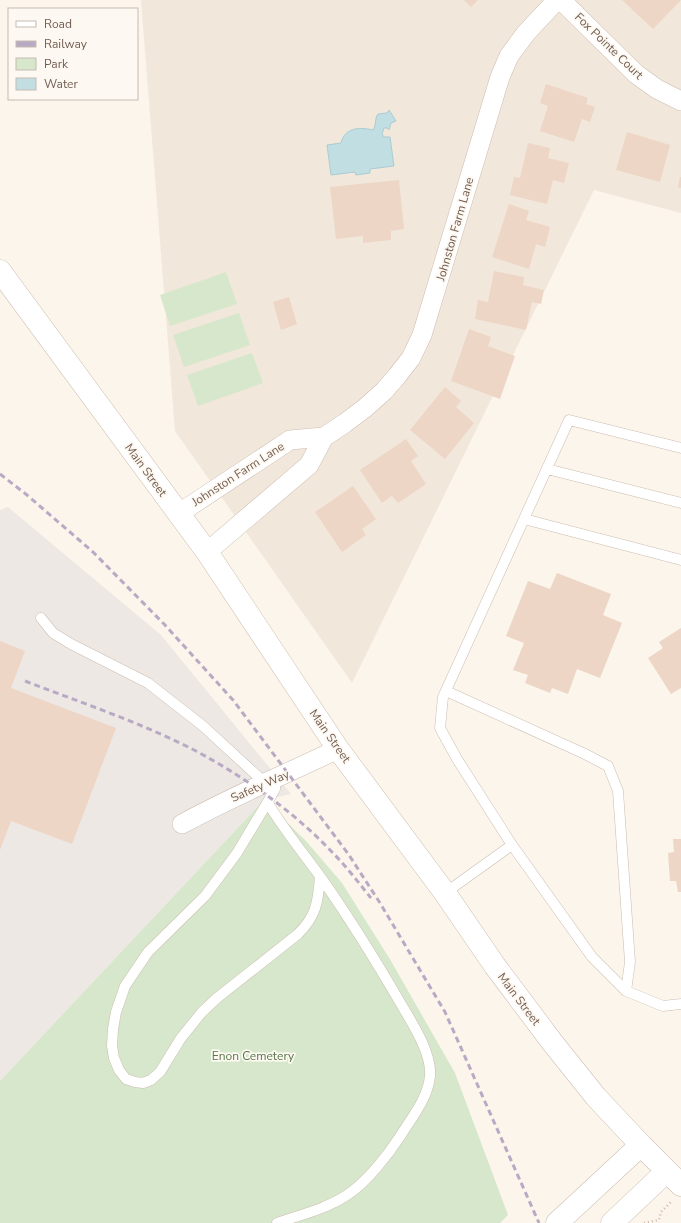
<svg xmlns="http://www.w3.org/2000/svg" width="681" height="1223" font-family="'Nunito Sans',sans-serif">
  <rect width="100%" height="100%" fill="#fbf5eb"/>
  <path fill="#f2e7db" d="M141,0H681V213L594,190L352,683L175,431Z"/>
  <path fill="#ede8e3" d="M8,507L161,635L291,794L264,800L0,1081V510Z"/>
  <path fill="#d6e7cb" d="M226,272L237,304L170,326L160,295Z
    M239,313L250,345L184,367L173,335Z
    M252,353L263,383L198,406L187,375Z
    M264,800L306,841L342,883L391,961L455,1073L508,1215L500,1223H0V1081Z"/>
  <path fill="#c1dee3" stroke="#a9cdd3" d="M389,110L396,121L391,123L389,130L387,128H384L382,134L384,137H390L394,166L370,169V173L356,175L355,172L331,175L327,145L341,143C345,127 360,127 373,130C377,125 374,119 378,114L387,113Z"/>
  <path fill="#edd6c6" d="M464,0H478L471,7Z
    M622,0H681L653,29Z
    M546,84L588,98L586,104L595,107L590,122L582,119L574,142L540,131L548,106L540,103Z
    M627,132L670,145L660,182L616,170Z
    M528,143L550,148L548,158L569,163L564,183L553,180L547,204L510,195L514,177L520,178Z
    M680,177H681V188L678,187Z
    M399,180L404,229L391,231V240L363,243V236L336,239L330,187Z
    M509,204L529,211L526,220L550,227L545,247L536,244L529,269L492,257Z
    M494,271L524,277L523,285L544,290L541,304L532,302L526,330L475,319L478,300L488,302Z
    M289,297L297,324L281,330L273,302Z
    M469,329L491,337L488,346L515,356L500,399L451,381Z
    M445,387L461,401L456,407L474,423L445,459L410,430Z
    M406,439L418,456L411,461L426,484L398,503L392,496L382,503L360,470Z
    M353,486L376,519L362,529L366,535L342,552L315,512Z
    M557,573L611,594L603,615L622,623L600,678L577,669L568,694L552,688L550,693L525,683L528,675L513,670L524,643L506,636L528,581L550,589Z
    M681,628V688L671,694L648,658L663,648L659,642Z
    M0,641L25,651L11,688L116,728L72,844L11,821L0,850Z
    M673,839H681V892H678L676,881H670L668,853L674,852Z"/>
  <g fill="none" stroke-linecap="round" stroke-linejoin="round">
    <g stroke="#ccbdb2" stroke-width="11">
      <path id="lane" d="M547,469L681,503
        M524,519L681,560
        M41,618L53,633L71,644L148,683L203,726L265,783
        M446,691L585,754L608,766L618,791L630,962L626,991
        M275,779V789L270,798L237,853L205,896L148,952L125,986L116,1012L113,1029L112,1046L114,1058L119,1070L126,1079L135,1082L143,1083L151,1080L160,1072L181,1038L202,1012L217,998L298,934C316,916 318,903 320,877
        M268,803C284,830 304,854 322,879C350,919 376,961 401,1004C412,1023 432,1053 430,1076C428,1098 412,1117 401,1135C388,1155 367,1182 347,1195C326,1209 300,1215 277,1223
        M512,845L592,957L626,991L663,1006L681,1004
        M445,893L512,845L457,759L440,728L443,697L569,420L681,448"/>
    </g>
    <g stroke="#ccbdb2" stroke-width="20">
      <path id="street" d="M561,0L636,74L657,89L681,101
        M178,514L290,440L324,437L345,423L365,408L384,391L397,376L411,358L422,335L500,77L509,56L526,33L557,0
        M207,552L309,465L324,437
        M182,824C233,796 286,774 338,749"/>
    </g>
    <g stroke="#cebeb0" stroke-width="23">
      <path id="secondary" d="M0,271L207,552L338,749L445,893L495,966L552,1042L596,1097L641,1145L681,1185
        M557,1223L641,1145
        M612,1223L667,1171"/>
    </g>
    <path stroke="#d2b9a9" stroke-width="2.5" stroke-dasharray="1 3" stroke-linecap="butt" d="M644,1223L659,1220L661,1212L671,1202"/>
    <use href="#lane" stroke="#fff" stroke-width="10"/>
    <use href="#street" stroke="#fff" stroke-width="19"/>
    <use href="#secondary" stroke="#fff" stroke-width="22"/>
    <path stroke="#b8aac4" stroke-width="3" stroke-dasharray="6 4" stroke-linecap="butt" d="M0,474L27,495L93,552L164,624L233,700L349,855L380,903L445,1012L539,1223
      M25,681C82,703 142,723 196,751C246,778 293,811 332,852C346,866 358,882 371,898"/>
  </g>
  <g text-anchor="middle" stroke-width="3.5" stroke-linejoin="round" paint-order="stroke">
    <g font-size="12" fill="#735d51" stroke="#fdf9f2">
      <text transform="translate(609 46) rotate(44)" y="4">Fox Pointe Court</text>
      <text transform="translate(455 229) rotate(-74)" y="4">Johnston Farm Lane</text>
      <text transform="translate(146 470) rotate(54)" y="4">Main Street</text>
      <text transform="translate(238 474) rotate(-33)" y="4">Johnston Farm Lane</text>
      <text transform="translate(330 736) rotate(55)" y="4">Main Street</text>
      <text transform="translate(260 786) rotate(-24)" y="4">Safety Way</text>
      <text transform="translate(519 999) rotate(53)" y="4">Main Street</text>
    </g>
    <g font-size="12" fill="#57784a" stroke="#fdf9f2">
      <text x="253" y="1060">Enon Cemetery</text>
    </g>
  </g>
  <rect x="8" y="8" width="130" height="92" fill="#fdf9f2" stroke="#c6bbb2"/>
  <rect x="16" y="21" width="20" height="6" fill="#ffffff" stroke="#c6bbb2"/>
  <text x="44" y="28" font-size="12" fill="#735d51">Road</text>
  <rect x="16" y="41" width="20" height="6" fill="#b8aac4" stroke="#c6bbb2"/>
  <text x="44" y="48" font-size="12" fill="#735d51">Railway</text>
  <rect x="16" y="58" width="20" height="12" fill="#d6e7cb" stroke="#c6bbb2"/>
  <text x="44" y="68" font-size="12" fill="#735d51">Park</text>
  <rect x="16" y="78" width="20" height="12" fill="#c1dee3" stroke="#c6bbb2"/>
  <text x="44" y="88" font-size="12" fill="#735d51">Water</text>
</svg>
